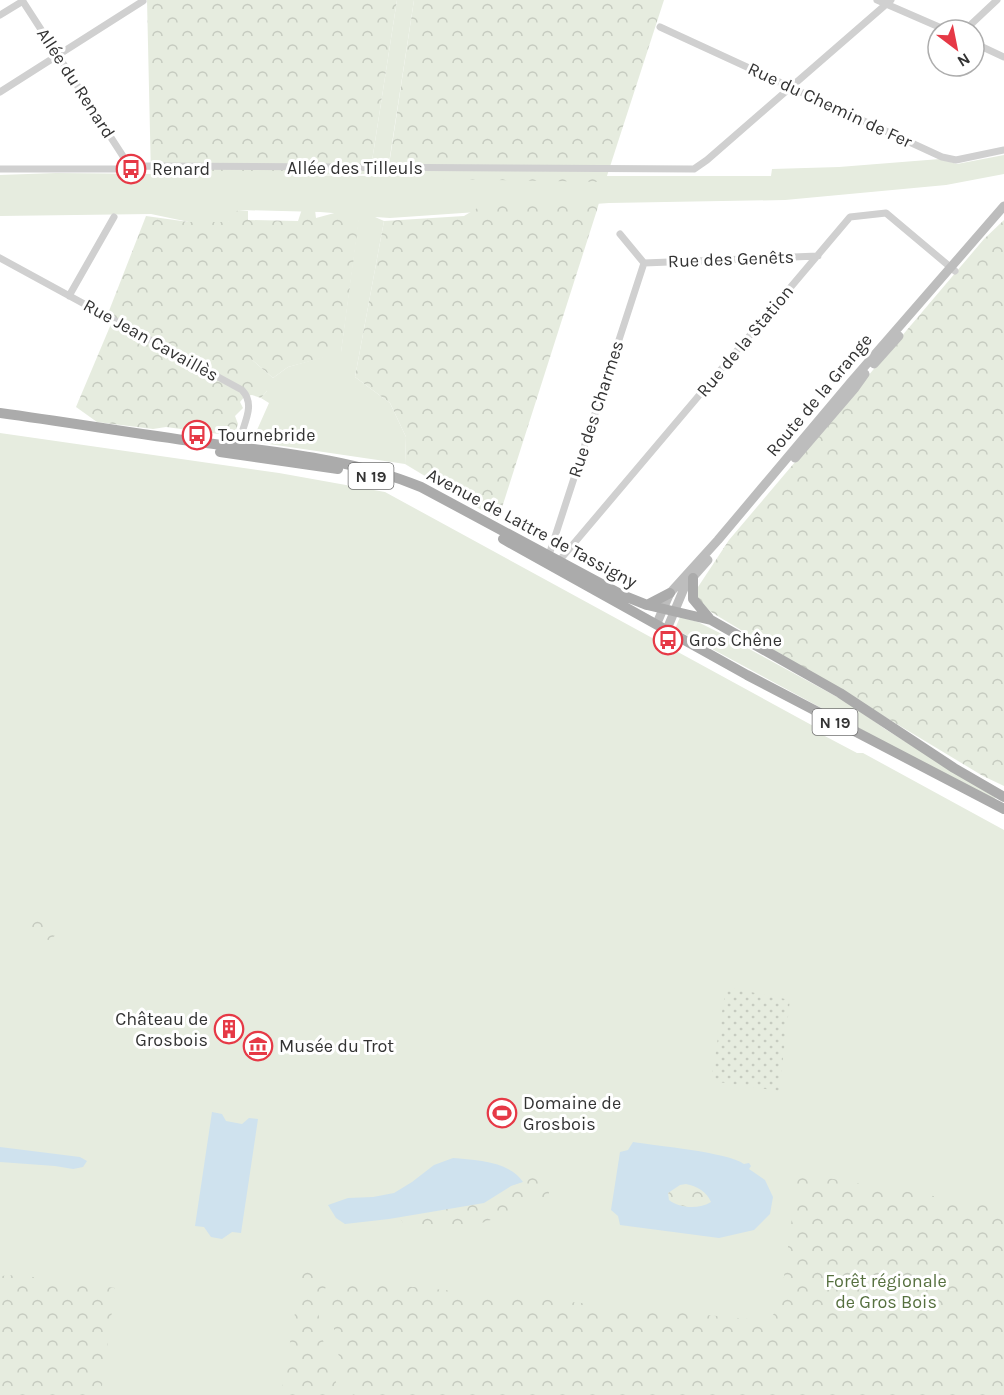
<svg xmlns="http://www.w3.org/2000/svg" width="1004" height="1395" font-family="Karla,sans-serif">
  <defs>
    <pattern id="forest-crowns" width="20" height="18" patternUnits="userSpaceOnUse" patternTransform="scale(1.5)"><rect width="20" height="18" fill="#e6ecdf"/><path d="M2 6a3 3 0 1 1 6 0M12 15a3 3 0 1 1 6 0" fill="none" stroke="#c6cbc0"/></pattern>
    <pattern id="garden-dots" width="8" height="8" patternUnits="userSpaceOnUse" patternTransform="scale(1.5)"><rect width="8" height="8" fill="#e6ecdf"/><path d="M2 2h.1M6 6h.1" fill="none" stroke="#c6cbc0" stroke-width="1.8" stroke-linecap="round"/></pattern>
  </defs>
  <rect width="100%" height="100%" fill="#fff"/>
  <path fill="#e6ecdf" d="M397,0H414L387,176H771L772,169L839,167L940,159L957,164L1004,155V174L946,185L785,200L609,203L390,218L375,217L384,221L355,377L390,403L406,437L405,464L262,443L253,439L269,403L261,398L267,391L251,380L250,358L273,378L288,367L341,352L359,215L320,212L239,210L228,222H189L151,214L0,216V175L56,173L375,176L370,174Z
    M0,433L279,473L385,492L817,728L821,734L857,753H863L1004,830V1395H0Z
    M680,617L698,622L718,632L850,704L885,729L996,798L992,800L675,629Z"/>
  <path fill="url(#forest-crowns)" d="M147,0H397L370,174L151,177Z
    M414,0H664L605,182L387,178Z
    M600,199L597,210L498,520L405,464L406,437L390,403L355,377L384,221L464,216L484,204Z
    M310,206L315,210L316,218L338,212H360L341,353L288,367L273,378L251,359L254,372L252,379L257,376L265,381L267,391L261,398L252,395L245,396L240,402L243,408L235,416L238,424L234,436L166,427L153,429L97,422L76,407L111,324L107,316L146,216L189,222H228L230,215L239,210L248,211V220L298,221L302,209Z
    M1004,220V786L983,776L711,612L698,600L696,590L729,540L984,239Z
    M36,914L52,917L58,926L56,935L49,940L29,937V929L36,920L34,917Z
    M517,1173C533,1174 549,1173 549,1194C542,1201 536,1198 529,1202C504,1218 467,1230 437,1231C426,1231 416,1227 405,1226L400,1218L432,1213L500,1192L522,1182Z
    M798,1173L1004,1208V1395H353L335,1345L332,1300L351,1281L768,1321L780,1306Z
    M680,1185C694,1183 705,1190 712,1202C700,1209 680,1209 669,1200L668,1193Z
    M303,1266L331,1272L318,1309L321,1334L340,1395H281Z
    M18,1275L115,1288L101,1395H0V1276Z"/>
  <path fill="url(#garden-dots)" d="M726,987L790,1000L779,1091L711,1081Z"/>
  <path fill="#cfe2ee" fill-rule="evenodd" d="M212,1112L222,1114L226,1121L242,1124L249,1118L258,1119L241,1233L232,1232L222,1239L211,1237L204,1227L195,1226Z
    M633,1142C657,1146 727,1152 744,1164L749,1163L751,1166L749,1169L765,1180L773,1197L770,1214L754,1230L719,1238L620,1225L618,1216L611,1210L620,1152L628,1150ZM686,1184C697,1186 707,1192 711,1202C700,1209 680,1209 669,1200L668,1193L680,1185Z
    M0,1147L80,1157L87,1161L83,1167L73,1169L55,1166L0,1162Z
    M453,1158C476,1160 509,1161 523,1182L511,1186L484,1203L389,1219L345,1224L336,1218L328,1205L348,1198L373,1197L394,1193L412,1182L434,1165Z"/>
  <g fill="none" stroke-linecap="round" stroke-linejoin="round">
    <path stroke="#d0d0d0" stroke-width="7" d="M22,0L130,167
      M877,0L946,30
      M0,15L23,1
      M660,27L942,157L956,160L1004,150
      M965,30L997,0
      M974,43L1004,57
      M0,92L143,1
      M0,169H121L141,166L694,169L707,160L891,0
      M620,234L644,263
      M0,258L242,390C258,407 240,427 238,449
      M644,263L818,256
      M69,296L114,217
      M549,555L644,263
      M559,561L850,217L886,213L955,271"/>
    <path stroke="#bdbdbd" stroke-width="9" d="M874,364L899,336
      M795,458L855,388L865,374
      M657,623L670,593L718,540L851,382L1004,206
      M667,629L685,586L708,560"/>
    <path stroke="#ababab" stroke-width="10" d="M0,413C66,422 132,433 198,442C273,452 350,458 421,487L622,595L647,605L711,620L840,693L954,768L1004,797
      M220,452L338,469
      M503,539L747,675L1004,809
      M693,578V599L709,618
      M647,605L670,593"/>
  </g>
  <defs>
    <g id="bus-ring" transform="scale(1.5)"><circle r="9.5" fill="#fff" stroke="#e63946" stroke-width="1.5"/><path d="M-5-6H5V4H4V6H2V4H-2V6H-4V4H-5ZM-3.5-4V0h7V-4ZM-3.5 1.2v1.5H-2V1.2ZM2 1.2v1.5H3.5V1.2Z" fill="#e63946"/></g>
    <g id="building-ring" transform="scale(1.5)"><circle r="9.5" fill="#fff" stroke="#e63946" stroke-width="1.5"/><path d="M-4-6H4V6H1V3H-1V6H-4ZM-2.5-4.3h1.7v1.8h-1.7ZM.8-4.3h1.7v1.8H.8ZM-2.5-1h1.7V.8h-1.7ZM.8-1h1.7V.8H.8Z" fill="#e63946"/></g>
    <g id="museum-ring" transform="scale(1.5)"><circle r="9.5" fill="#fff" stroke="#e63946" stroke-width="1.5"/><path d="M0-6L6-3V-2H-6V-3ZM-5-1h2V3h-2ZM-1-1h2V3h-2ZM3-1h2V3H3ZM-6 4H6V6H-6Z" fill="#e63946"/></g>
    <g id="stadium-ring" transform="scale(1.5)"><circle r="9.5" fill="#fff" stroke="#e63946" stroke-width="1.5"/><path d="M0-5a6.5 5 0 1 0 0 10a6.5 5 0 1 0 0-10ZM-3.5-1.8h7v3.6h-7Z" fill="#e63946"/></g>
  </defs>
  <g fill-rule="evenodd">
    <use href="#bus-ring" x="131" y="169"/>
    <use href="#bus-ring" x="197" y="435"/>
    <use href="#bus-ring" x="668" y="640"/>
    <use href="#building-ring" x="229" y="1029"/>
    <use href="#museum-ring" x="258" y="1046"/>
    <use href="#stadium-ring" x="502" y="1113"/>
  </g>
  <g text-anchor="middle" stroke-width="6" stroke-linejoin="round" paint-order="stroke">
    <g fill="#fff" stroke="#707070" stroke-width="1.5">
      <rect x="348.5" y="463" width="45" height="26" rx="4.5"/>
      <rect x="812.5" y="709" width="45" height="26" rx="4.5"/>
    </g>
    <g font-size="16" font-weight="bold" fill="#333">
      <text x="371" y="482">N 19</text>
      <text x="835" y="728">N 19</text>
    </g>
    <g font-size="18" fill="#333" stroke="#fff">
      <text transform="translate(76 83) rotate(57)" y="6">Allée du Renard</text>
      <text transform="translate(830 105) rotate(25)" y="6">Rue du Chemin de Fer</text>
      <text x="355" y="174">Allée des Tilleuls</text>
      <text transform="translate(731 259) rotate(-2)" y="6">Rue des Genêts</text>
      <text transform="translate(151 340) rotate(29)" y="6">Rue Jean Cavaillès</text>
      <text transform="translate(745 341) rotate(-50)" y="6">Rue de la Station</text>
      <text transform="translate(819 395) rotate(-50)" y="6">Route de la Grange</text>
      <text transform="translate(596 409) rotate(-72)" y="6">Rue des Charmes</text>
      <text transform="translate(532 528) rotate(28)" y="6">Avenue de Lattre de Tassigny</text>
    </g>
    <g font-size="18" fill="#333" stroke="#fff" text-anchor="start">
      <text x="152" y="175">Renard</text>
      <text x="218" y="441">Tournebride</text>
      <text x="689" y="646">Gros Chêne</text>
      <text x="208" y="1025" text-anchor="end">Château de<tspan x="208" dy="21">Grosbois</tspan></text>
      <text x="279" y="1052">Musée du Trot</text>
      <text x="523" y="1109">Domaine de<tspan x="523" dy="21">Grosbois</tspan></text>
    </g>
    <g font-size="18" fill="#56703f" stroke="#fff">
      <text x="886" y="1287">Forêt régionale<tspan x="886" dy="21">de Gros Bois</tspan></text>
    </g>
  </g>
  <g transform="translate(956 48) rotate(148)"><circle r="28" fill="#ffffff" stroke="#adadad" stroke-width="1.5"/>
  <path d="M0-4.5L10 22L0 15L-10 22Z" fill="#e63946"/>
  <text y="-9" font-size="16" font-weight="bold" text-anchor="middle" fill="#333333">N</text>
  </g>
</svg>
